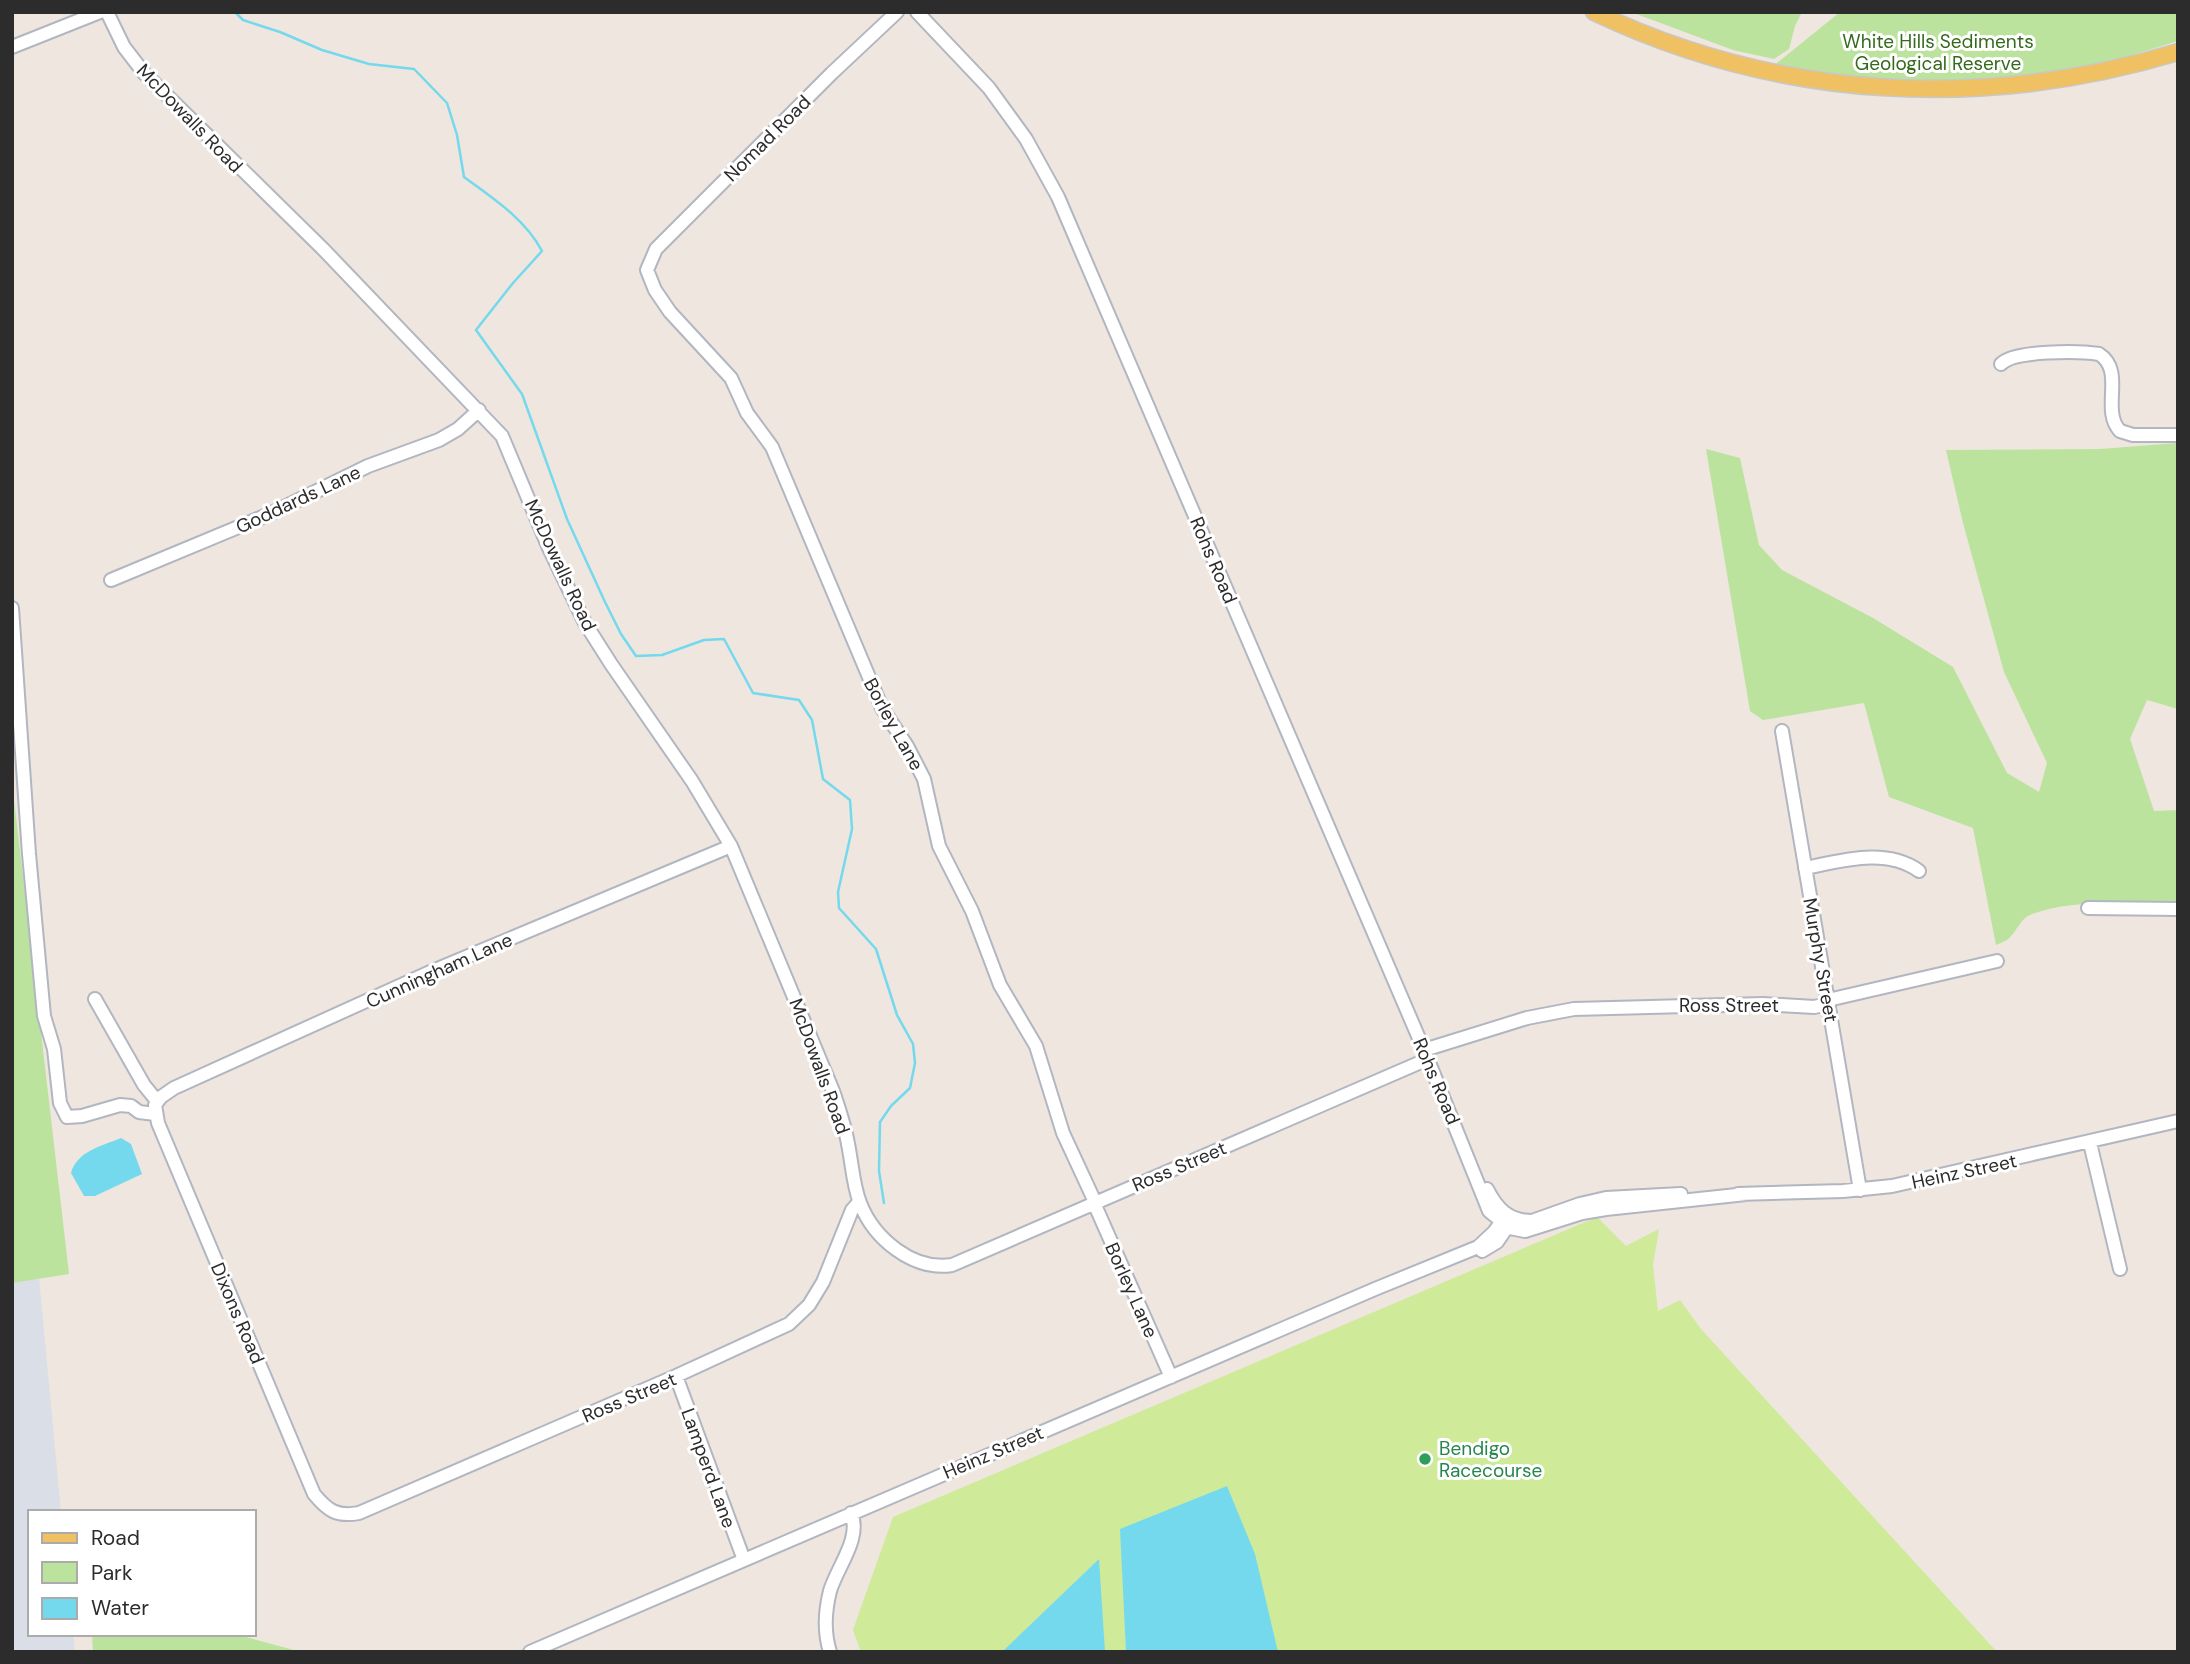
<svg xmlns="http://www.w3.org/2000/svg" width="2190" height="1664" font-family="'DM Sans',sans-serif">
  <rect width="100%" height="100%" fill="#eee6df"/>
  <path fill="#dadee7" d="M12,990L61,1512H30V1634H73L75,1652H12Z"/>
  <path fill="#bbe39d" d="M1631,12H1802L1795,26L1789,49L1774,59L1733,50Z
    M1840,12H2178V41L2132,55L2086,74L1960,93L1772,67Z
    M2178,443V709L2147,700L2130,739L2154,811L2178,810V905C2130,904 2078,898 2032,914C2020,919 2018,929 2010,937C2007,941 2000,943 1996,945L1973,828L1889,797L1864,703L1763,720L1750,711L1706,449L1740,458L1759,545L1782,570L1873,618L1953,667L2007,773L2039,792L2047,763L2004,672L1963,523L1946,450L2100,449Z
    M12,782L69,1274L12,1283Z
    M92,1634H235L301,1652H93Z"/>
  <path fill="#cfea99" d="M1597,1217L1626,1246L1659,1229L1653,1265L1658,1311L1680,1300L1701,1329L1997,1652H861L853,1630L893,1517Z"/>
  <path fill="#75d9ed" d="M121,1138L131,1144L142,1174L95,1196H84L71,1173C77,1151 102,1146 121,1138Z
    M1227,1486L1255,1554L1278,1652H1126L1120,1529Z
    M1099,1559L1105,1652H1002Z"/>
  <g fill="none" stroke-linecap="round" stroke-linejoin="round">
    <path stroke="#75d9ed" stroke-width="2.5" d="M235,12L243,20L280,32L322,50L369,64L414,69L447,103L457,135L464,177C493,198 525,219 542,251L513,283L476,330L522,394L567,519L605,602L621,634L636,656L662,655L704,640L724,639L753,693L799,700L812,720L823,779L850,800L852,829L838,892L839,908L876,949L897,1015L913,1044L915,1063L910,1088L891,1106L880,1122L879,1171L884,1203"/>
    <g stroke="#b2b6c0" stroke-width="16">
      <path id="minor" d="M107,12L124,47L144,73L323,249L502,436L548,546L585,623L611,664L692,781L731,846L833,1091C839,1109 845,1126 848,1144C852,1163 853,1185 860,1203C874,1239 913,1271 952,1265L1428,1059
        M897,12L832,73L656,249L647,270L655,290L670,312L731,378L747,413L772,447L882,708L907,746L924,779L939,846L972,911L1000,985L1036,1046L1063,1133L1095,1202
        M917,12L989,88L1026,139L1058,197L1424,1050L1489,1211L1510,1228L1525,1231L1582,1213L1606,1209L1746,1194
        M12,47L100,12
        M2001,364C2014,350 2080,351 2099,354C2126,371 2100,410 2120,431L2133,435H2178
        M111,580L272,513L368,466L439,440L458,429L479,410
        M12,608L29,854L44,1016L54,1049L60,1103L67,1117L82,1116L120,1105L131,1106L139,1112L155,1114
        M1782,731L1860,1190
        M731,846L428,973L174,1088L161,1097L155,1105L158,1123L314,1494C328,1511 337,1517 359,1513L676,1376L789,1324L809,1305L823,1282L852,1210L859,1202
        M1805,868C1841,861 1886,847 1919,871
        M2088,908L2178,909
        M95,999L144,1085L157,1101
        M1828,1000L1997,961
        M1424,1050L1527,1018L1574,1009L1763,1004L1814,1007L1829,1004
        M2090,1143L2120,1269
        M1487,1189C1497,1209 1509,1221 1532,1221L1580,1204L1606,1198L1681,1194
        M1738,1194L1843,1191L1892,1186L2178,1121
        M1094,1203L1171,1377
        M1482,1251L1497,1242L1512,1220
        M676,1376L744,1560
        M530,1652L1375,1289L1478,1247L1494,1232L1506,1215
        M830,1652C824,1633 825,1611 830,1591C837,1567 862,1538 851,1513"/>
    </g>
    <g stroke="#c8c8c8" stroke-width="19">
      <path id="major" d="M1594,12C1779,100 1982,111 2178,52"/>
    </g>
    <use href="#minor" stroke="#fff" stroke-width="12"/>
    <use href="#major" stroke="#efc163" stroke-width="16"/>
  </g>
  <circle fill="#2e9e5b" stroke="#fff" stroke-width="2.5" cx="1425" cy="1459" r="7"/>
  <g text-anchor="middle" stroke-width="6" stroke-linejoin="round" paint-order="stroke">
    <g font-size="19" fill="#336a1c" stroke="#fff">
      <text x="1938" y="48">White Hills Sediments<tspan x="1938" dy="22">Geological Reserve</tspan></text>
    </g>
    <g font-size="19" fill="#2c2c2c" stroke="#fff">
      <text transform="translate(190 118) rotate(46)" y="7">McDowalls Road</text>
      <text transform="translate(767 138) rotate(-45)" y="7">Nomad Road</text>
      <text transform="translate(298 499) rotate(-25)" y="7">Goddards Lane</text>
      <text transform="translate(1214 560) rotate(67)" y="7">Rohs Road</text>
      <text transform="translate(561 565) rotate(65)" y="7">McDowalls Road</text>
      <text transform="translate(894 724) rotate(61)" y="7">Borley Lane</text>
      <text transform="translate(1821 960) rotate(80)" y="7">Murphy Street</text>
      <text transform="translate(439 970) rotate(-24)" y="7">Cunningham Lane</text>
      <text x="1729" y="1012">Ross Street</text>
      <text transform="translate(820 1066) rotate(70)" y="7">McDowalls Road</text>
      <text transform="translate(1437 1081) rotate(67)" y="7">Rohs Road</text>
      <text transform="translate(1179 1166) rotate(-23)" y="7">Ross Street</text>
      <text transform="translate(1964 1171) rotate(-12)" y="7">Heinz Street</text>
      <text transform="translate(1132 1290) rotate(66)" y="7">Borley Lane</text>
      <text transform="translate(238 1313) rotate(67)" y="7">Dixons Road</text>
      <text transform="translate(629 1397) rotate(-23)" y="7">Ross Street</text>
      <text transform="translate(993 1452) rotate(-23)" y="7">Heinz Street</text>
      <text transform="translate(709 1468) rotate(70)" y="7">Lamperd Lane</text>
    </g>
    <g font-size="19" fill="#27864d" stroke="#fff" text-anchor="start">
      <text x="1439" y="1455">Bendigo<tspan x="1439" dy="22">Racecourse</tspan></text>
    </g>
  </g>
  <rect width="2190" height="1664" fill="none" stroke="#2c2c2c" stroke-width="28"/>
  <rect x="28" y="1510" width="228" height="126" fill="#ffffff" stroke="#ababab" stroke-width="2"/>
  <rect x="42" y="1533" width="35" height="10" fill="#efc163" stroke="#ababab" stroke-width="2"/>
  <text x="91" y="1545" font-size="21" fill="#2c2c2c">Road</text>
  <rect x="42" y="1562" width="35" height="21" fill="#bbe39d" stroke="#ababab" stroke-width="2"/>
  <text x="91" y="1580" font-size="21" fill="#2c2c2c">Park</text>
  <rect x="42" y="1598" width="35" height="21" fill="#75d9ed" stroke="#ababab" stroke-width="2"/>
  <text x="91" y="1615" font-size="21" fill="#2c2c2c">Water</text>
</svg>
